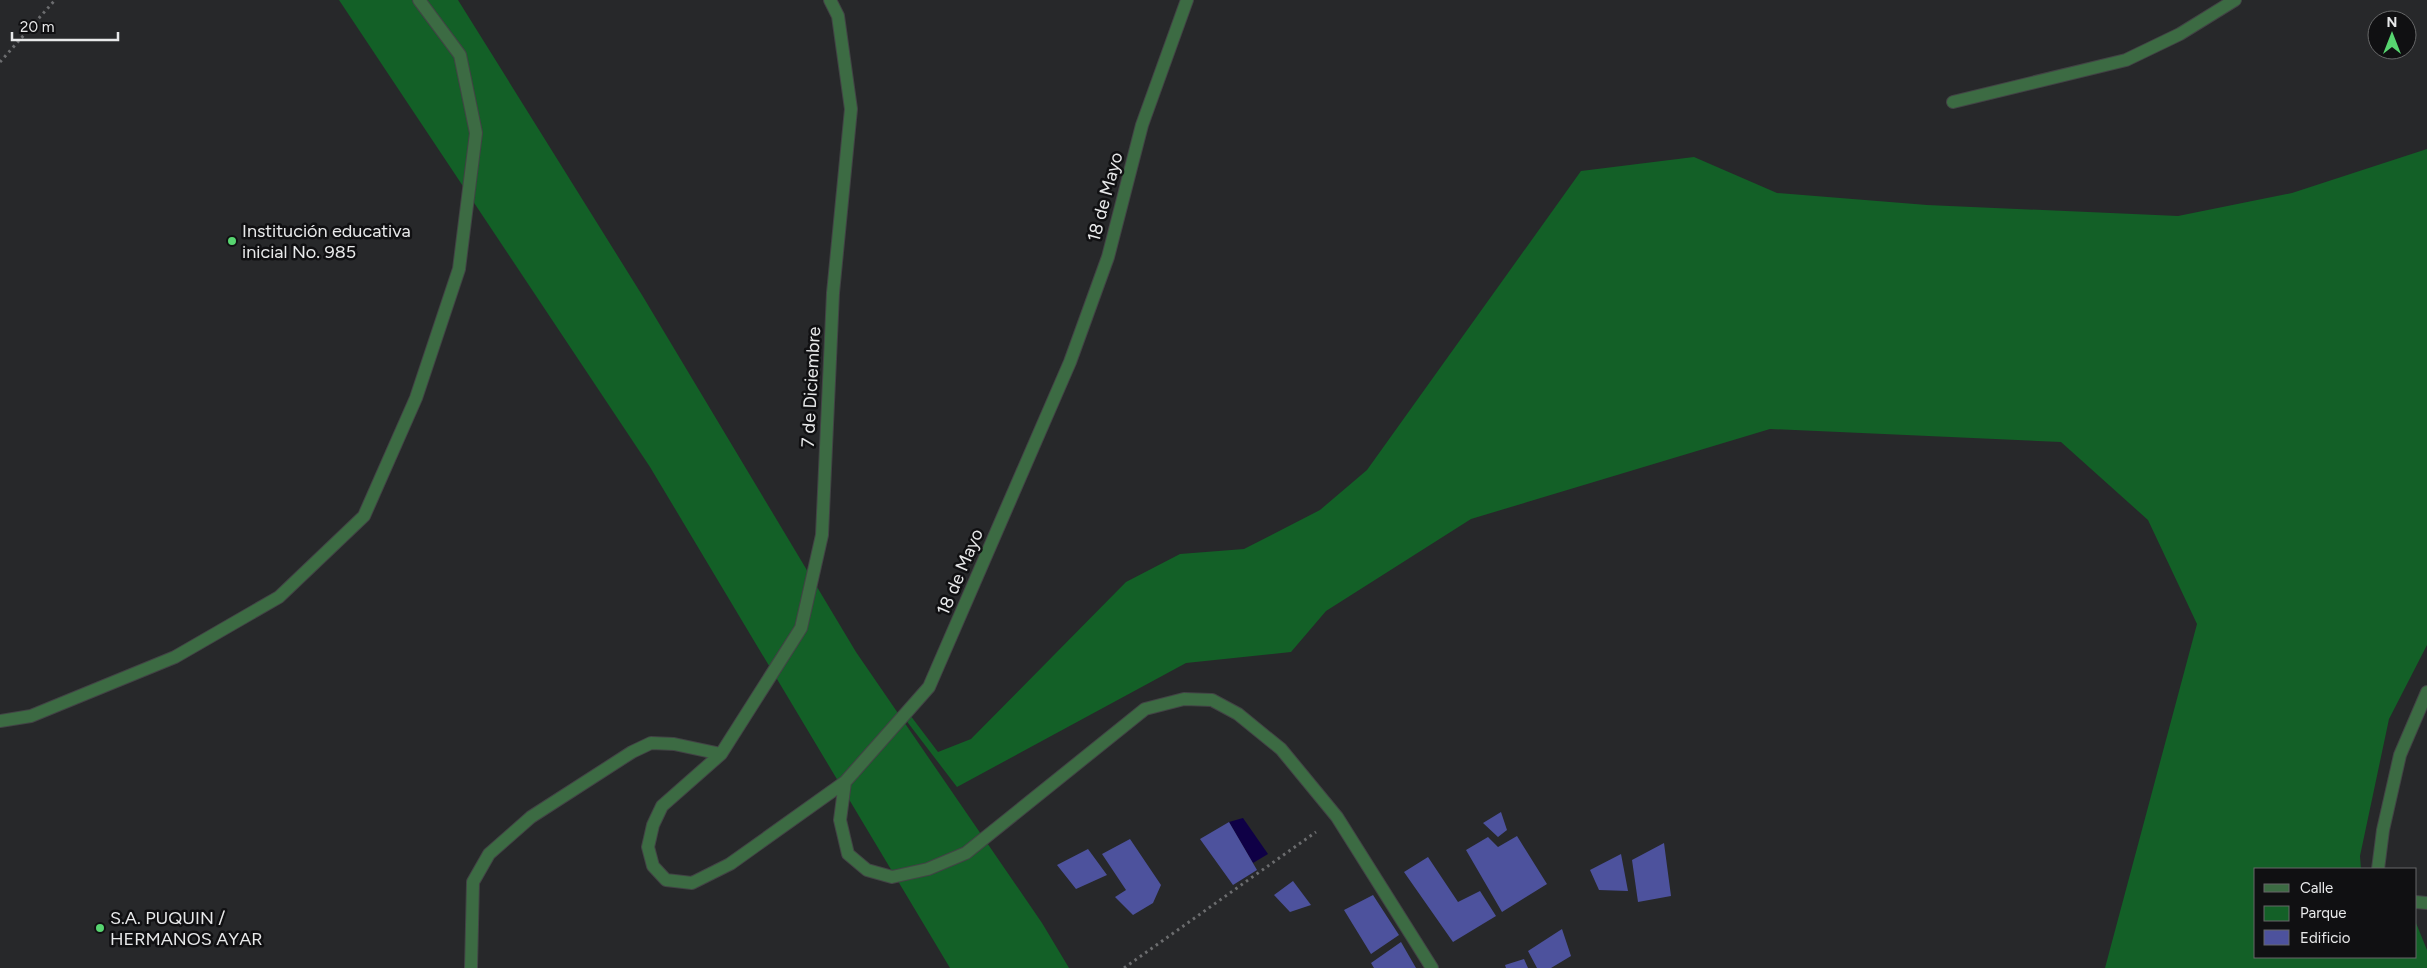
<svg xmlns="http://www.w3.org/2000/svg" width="2427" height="968" font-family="Figtree,sans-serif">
  <rect width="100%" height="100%" fill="#27282a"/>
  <path fill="#136027" d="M339,0H458L642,295L856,652L1042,923L1069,968H950L650,467Z
    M2427,149V645L2389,719L2360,856L2361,869H2256V957H2416V923L2427,950V968H2105L2197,624L2148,520L2061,442L1770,429L1471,519L1326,611L1291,652L1186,663L957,787L902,715L907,711L938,752L971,739L1126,582L1180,554L1244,549L1320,510L1367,470L1581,171L1694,157L1777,193L1927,205L2178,216L2292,193Z"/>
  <path fill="#0f0046" d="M1243,818L1268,854L1253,863L1229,822Z"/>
  <path fill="#4d529d" d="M1501,812L1507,830L1498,837L1483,823Z
    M1229,822L1257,870L1233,885L1200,839Z
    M1517,836L1547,884L1502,912L1466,850L1488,837L1498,847Z
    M1130,839L1161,885L1153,903L1133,915L1115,897L1126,890L1102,854Z
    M1664,843L1671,896L1638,902L1632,860Z
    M1088,849L1107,875L1076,889L1057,865Z
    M1621,854L1628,891L1599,890L1590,870Z
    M1428,857L1458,902L1480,891L1496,916L1453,942L1404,872Z
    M1293,881L1311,905L1290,912L1274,895Z
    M1373,895L1399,935L1371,954L1344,910Z
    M1562,929L1571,956L1551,968H1537L1528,951Z
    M1401,942L1416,968H1374L1371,963Z
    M1524,959L1528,968H1506L1505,965Z"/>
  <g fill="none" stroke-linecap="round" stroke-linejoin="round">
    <g stroke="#424345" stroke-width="14">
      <path id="minor" d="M830,0L838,16L851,109L833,293L822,535L801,628L721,754L662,806L653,825L648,847L653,866L666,880L692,883L730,864L845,782L929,687L1070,362L1108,257L1142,125L1187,0
        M1953,102L2126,60L2180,34L2235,0
        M0,721L31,716L175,657L279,597L364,516L416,398L459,269L476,133L460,55L419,0
        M845,782L840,820L848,854L867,870L892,877L928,869L966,853L1145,709L1184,699L1212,700L1238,714L1281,749L1337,817L1432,968
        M2378,869L2383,830L2400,755L2427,692
        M2416,902L2427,903
        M471,968L473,882L489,854L531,817L632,752L651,743L674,744L721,754"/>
    </g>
    <path stroke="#6c6d6f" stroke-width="3" stroke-dasharray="2.5 4" stroke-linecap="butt" d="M0,62L55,0
      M1124,968L1316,832"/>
    <use href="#minor" stroke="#3c6b43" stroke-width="12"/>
  </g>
  <g fill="#57d570" stroke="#101012" stroke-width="2">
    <circle cx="232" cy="241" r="5"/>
    <circle cx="100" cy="928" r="5"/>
  </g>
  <g text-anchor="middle" stroke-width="5" stroke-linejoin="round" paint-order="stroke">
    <g font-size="18" fill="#e8e9ea" stroke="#101012">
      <text transform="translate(1105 197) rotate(-75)" y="6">18 de Mayo</text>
      <text transform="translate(811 387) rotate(-87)" y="6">7 de Diciembre</text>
      <text transform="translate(960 572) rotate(-67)" y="6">18 de Mayo</text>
    </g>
    <g font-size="18" fill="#e8e9ea" stroke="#101012" text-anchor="start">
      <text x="242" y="237">Institución educativa<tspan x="242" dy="21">inicial No. 985</tspan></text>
      <text x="110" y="924">S.A. PUQUIN /<tspan x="110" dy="21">HERMANOS AYAR</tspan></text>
    </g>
  </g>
  <rect x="2254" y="868" width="162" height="90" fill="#101012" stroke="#666768"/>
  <rect x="2264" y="884" width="25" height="8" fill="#3c6b43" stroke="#666768"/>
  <text x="2300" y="893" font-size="15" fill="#e8e9ea">Calle</text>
  <rect x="2264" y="906" width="25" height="15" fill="#136027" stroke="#666768"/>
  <text x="2300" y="918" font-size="15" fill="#e8e9ea">Parque</text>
  <rect x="2264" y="930" width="25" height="15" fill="#4d529d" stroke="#666768"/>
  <text x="2300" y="943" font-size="15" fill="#e8e9ea">Edificio</text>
  <g transform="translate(2392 35)"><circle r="24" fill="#101012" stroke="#666768"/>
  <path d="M0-4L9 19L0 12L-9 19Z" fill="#57d570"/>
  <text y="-8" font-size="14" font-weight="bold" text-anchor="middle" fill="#e8e9ea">N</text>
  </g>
  <path d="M12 32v8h106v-8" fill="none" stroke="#e8e9ea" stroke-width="2.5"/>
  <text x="20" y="32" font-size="15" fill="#e8e9ea" stroke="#101012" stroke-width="4" paint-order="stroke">20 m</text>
</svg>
